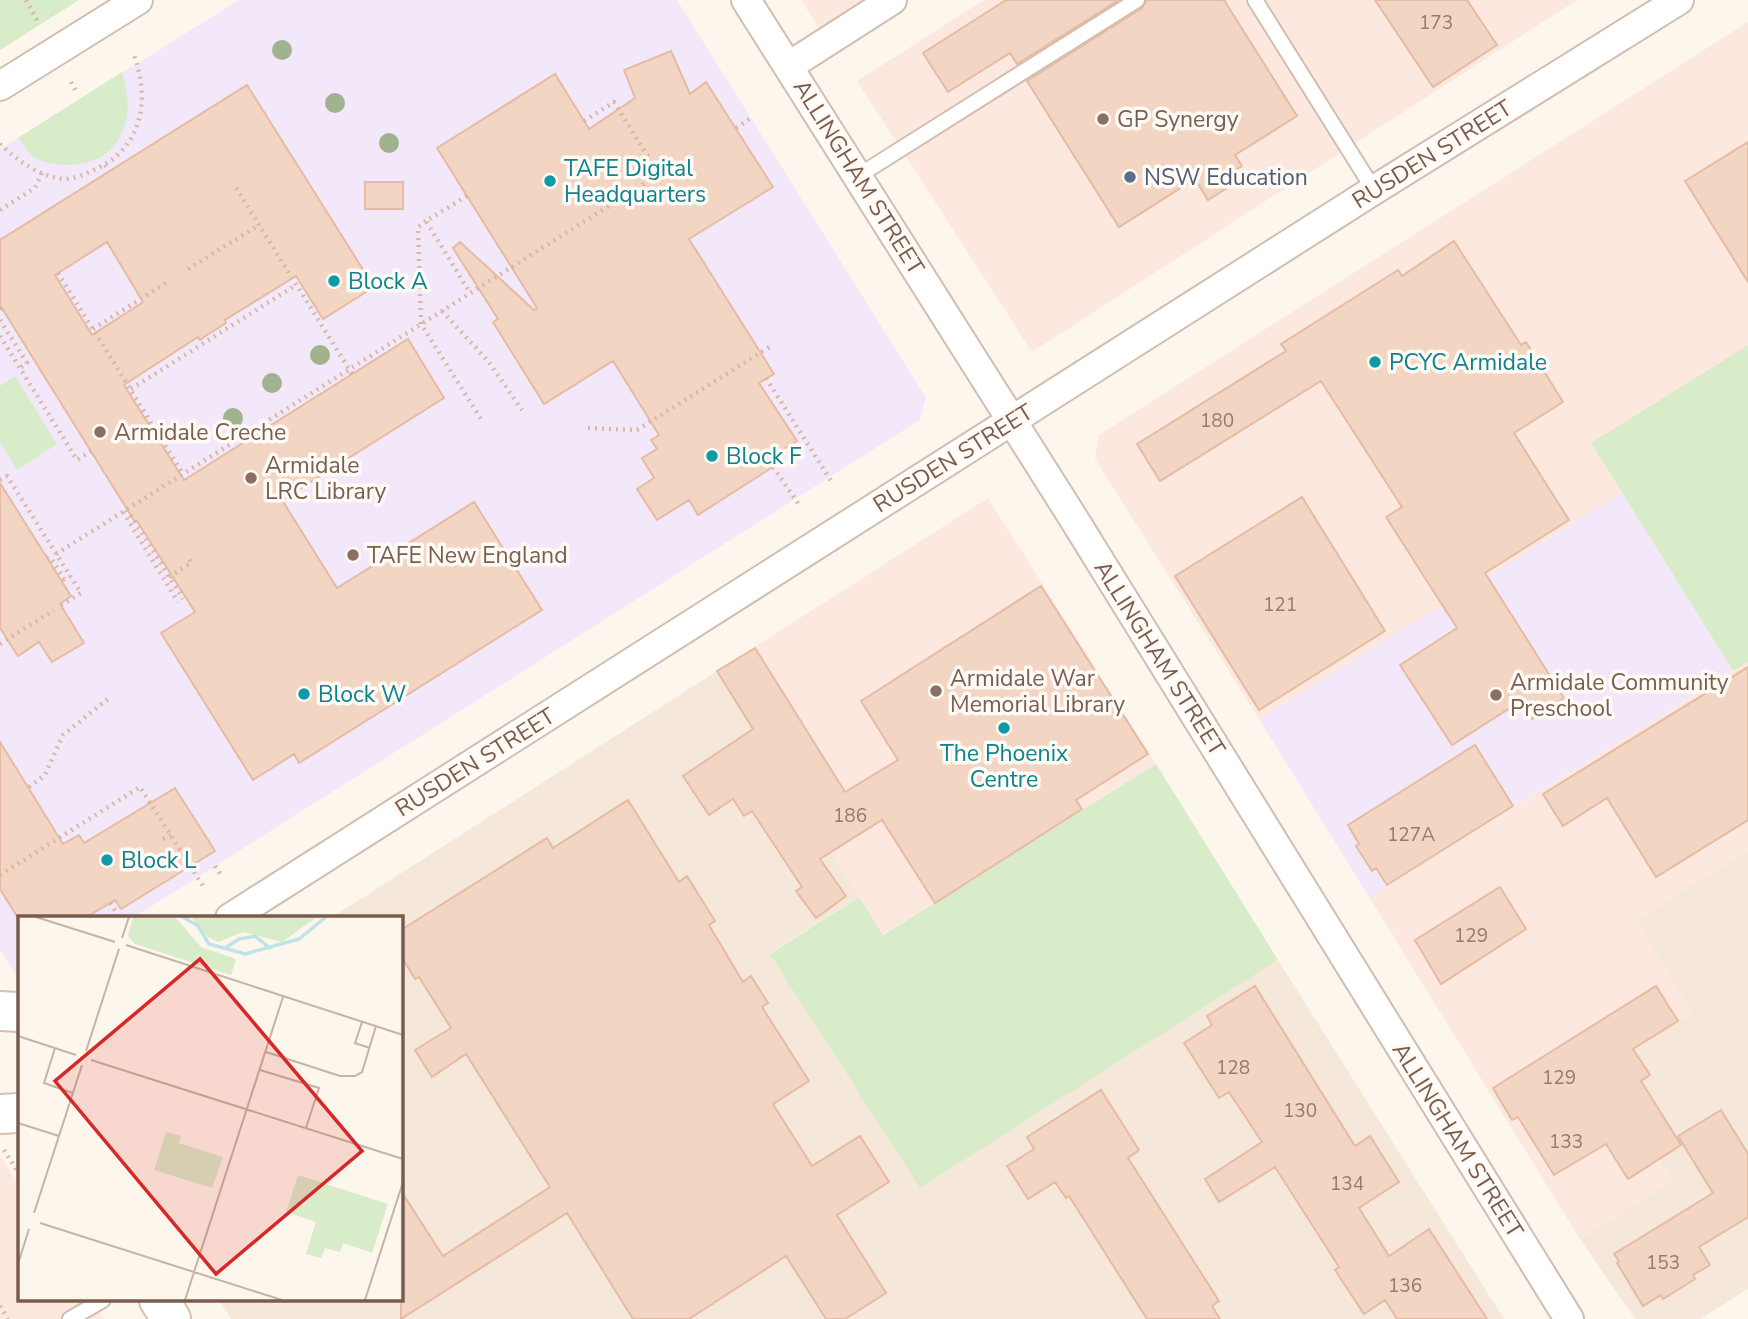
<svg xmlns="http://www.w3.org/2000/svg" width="1748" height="1319" font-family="'Nunito Sans',sans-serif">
  <rect width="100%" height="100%" fill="#fdf6ec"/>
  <path fill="#f5e8da" d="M717,671L859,897L770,953L920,1187L1278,960L1504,1319H231L219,1300H401V918H331Z
    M1748,850V1289L1700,1319H1635L1580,1239L1672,1181L1602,1068L1692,1012L1636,920Z"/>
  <path fill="#fde8e0" d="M801,0H867L820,30Z
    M984,0H1577L1032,352L857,81Z
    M1748,22V345L1591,443L1622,493L1259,719L1095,459L1099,435Z
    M988,498L1156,764L882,935L717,671Z
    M1748,662V850L1636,920L1693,1012L1602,1068L1672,1181L1580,1239L1369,897Z
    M0,1155L19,1185V1300H92L104,1319H0Z"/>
  <path fill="#f3e8fa" d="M239,0H677L926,398L920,420L133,918H19V976L16,975L0,949V149Z
    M1622,493L1733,671L1369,897L1259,719Z"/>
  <path fill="#d8ecc9" d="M0,0H79L0,50Z
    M122,72C138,118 121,165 67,165C57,165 39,162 31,155C26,150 22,143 18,138Z
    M1748,345V662L1733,671L1591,443Z
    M15,376L57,444L17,470L0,442V386Z
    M1156,764L1278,960L920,1188L770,954L859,897L883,935Z"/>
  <path fill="#f3d5c3" stroke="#e6bba3" stroke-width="2" fill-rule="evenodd" d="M1006,0H1119L1017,64L1010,53L948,92L923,53Z
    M1147,0H1224L1297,116L1235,155L1242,166L1229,174L1235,183L1208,200L1195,179L1119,227L1027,81L1142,8Z
    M1375,0H1467L1497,45L1433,87Z
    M671,51L690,94L706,82L773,187L689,239L774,374L759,383L797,441L777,453L782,461L698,515L689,500L657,520L637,489L654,478L642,458L657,449L651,440L659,435L613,361L544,404L493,322L498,319L453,248L460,242L534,310L537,308L437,148L555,74L589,129L635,98L624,70Z
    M247,85L374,287L323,319L296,276L225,320L226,323L204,337L200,340L198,337L124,385L184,480L408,339L444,398L282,500L337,588L474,502L542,610L299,763L294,754L253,780L161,633L195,612L137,521L135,522L0,305V240ZM107,242L143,302L92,335L55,275Z
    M1748,142V282L1685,181Z
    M365,182H403V209H365Z
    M1454,241L1521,345L1526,342L1563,402L1514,433L1569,520L1485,573L1564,698L1532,719L1521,701L1452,745L1400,665L1457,628L1386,517L1402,507L1321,381L1160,481L1137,444L1286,351L1281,344L1398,270L1402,276Z
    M0,483L71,596L60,604L84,643L52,662L39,642L18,656L0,628Z
    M1302,497L1385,631L1259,710L1175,576Z
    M1041,586L1148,754L1076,800L1082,809L935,903L882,820L820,859L846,896L816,918L796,891L802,887L752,811L744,816L733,799L709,815L683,776L753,729L717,671L755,648L845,792L898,760L861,701Z
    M1748,667V820L1656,877L1607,798L1563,826L1543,794Z
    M0,742L63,844L79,835L84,843L175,788L215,851L121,909L115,900L85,918H18L0,889Z
    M1475,745L1513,806L1387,885L1376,868L1372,871L1356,846L1359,844L1348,825Z
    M628,800L679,882L687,876L715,921L709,925L743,982L751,976L768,1003L762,1007L809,1081L773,1104L812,1166L860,1136L889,1182L837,1215L886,1293L845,1319H826L786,1256L689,1319H633L567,1213L401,1319V1191L443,1256L550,1187L466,1054L432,1077L415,1050L451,1028L419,977L415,979L401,956V930L547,838L553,848Z
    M1500,887L1526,929L1441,984L1415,940Z
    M1255,986L1355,1146L1370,1136L1399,1182L1359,1208L1389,1256L1429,1229L1487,1319H1397L1385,1300L1364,1314L1335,1270L1339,1267L1275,1167L1219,1202L1205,1179L1262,1142L1229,1092L1219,1098L1184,1043L1212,1025L1207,1016Z
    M1656,986L1678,1021L1633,1049L1650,1075L1641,1081L1681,1145L1628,1179L1606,1144L1554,1175L1518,1117L1512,1120L1493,1088Z
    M1101,1090L1139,1150L1128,1158L1219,1301L1212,1306L1220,1319H1147L1069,1196L1066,1198L1055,1182L1028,1199L1007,1166L1034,1149L1027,1137Z
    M1721,1110L1748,1154V1217L1699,1247L1710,1265L1693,1275L1695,1279L1663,1299L1661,1295L1643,1306L1617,1263L1619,1261L1614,1254L1713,1193L1678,1136Z"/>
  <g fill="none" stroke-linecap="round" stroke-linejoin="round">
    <g stroke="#d1beb0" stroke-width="18">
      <path id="lane" d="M1255,0L1374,190
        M858,176L1137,0
        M70,1319L103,1300"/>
    </g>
    <g stroke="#d1beb0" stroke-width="32">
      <path id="street" d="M746,0L1072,516L1569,1319
        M789,66L892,0
        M0,86L138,0
        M230,918L1374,190L1679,0"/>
    </g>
    <g stroke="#d6c0b0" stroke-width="42">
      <path id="secondary" d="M0,1011L19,1012
        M0,1114L19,1113
        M159,1300L171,1319"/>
    </g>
    <path stroke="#d9b8a5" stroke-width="4.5" stroke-dasharray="2 5" stroke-linecap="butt" d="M26,0L39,24
      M71,82L76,91
      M584,121L614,102L659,174
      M736,128L752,117
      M0,144C17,160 41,178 65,179C75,179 87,173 96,169C143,147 150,100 134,55
      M105,165L110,171
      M236,188L352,374
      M467,196L426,221L470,293
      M0,210L35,188L42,173
      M426,221L418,227L421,324L481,419
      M188,269L259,225
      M58,273L183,474
      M0,309L2,308
      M442,311L488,361L522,410
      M0,320L27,363L20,368
      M93,329L169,281
      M0,336L77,460L91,451
      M766,378L833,484
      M131,389L296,285
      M588,428L637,430L771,346
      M773,467L800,506
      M0,480L7,476L81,593L61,605
      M127,509L183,599
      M123,512L178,602
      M56,554L666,170
      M47,558L50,557L64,579L70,576
      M169,577L191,563L189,558
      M0,644L54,610
      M29,787L45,775L63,735L109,698
      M163,839L171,835
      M215,866L221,875
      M0,875L140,787L203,886
      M110,903L120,918
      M4,1150L19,1174
      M0,1306L8,1319"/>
    <use href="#lane" stroke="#fff" stroke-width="14"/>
    <use href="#street" stroke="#fff" stroke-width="28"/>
    <use href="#secondary" stroke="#fff" stroke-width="38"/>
  </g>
  <g fill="#a0b28e">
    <circle cx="282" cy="50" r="10"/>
    <circle cx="335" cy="103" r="10"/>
    <circle cx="389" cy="143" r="10"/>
    <circle cx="320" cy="355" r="10"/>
    <circle cx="272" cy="383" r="10"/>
    <circle cx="233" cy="418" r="10"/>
  </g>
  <g fill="#8d6e63" stroke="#fffaf3" stroke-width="2.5">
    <circle cx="1103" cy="119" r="7"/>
    <circle cx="100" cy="432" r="7"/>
    <circle cx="251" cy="478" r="7"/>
    <circle cx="353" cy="555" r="7"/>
    <circle cx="936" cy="691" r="7"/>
    <circle cx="1496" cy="695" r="7"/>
  </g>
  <circle fill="#5c6f8a" stroke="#fffaf3" stroke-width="2.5" cx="1130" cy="177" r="7"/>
  <g fill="#0f9aa8" stroke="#fffaf3" stroke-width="2.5">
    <circle cx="550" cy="181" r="7"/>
    <circle cx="334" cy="281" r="7"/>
    <circle cx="1375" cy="362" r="7"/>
    <circle cx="712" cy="456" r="7"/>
    <circle cx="304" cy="694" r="7"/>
    <circle cx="1004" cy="728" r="7"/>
    <circle cx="107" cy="860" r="7"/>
  </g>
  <g text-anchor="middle" stroke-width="7" stroke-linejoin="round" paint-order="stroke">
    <g font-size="19" fill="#987a6a">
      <text x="1436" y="29">173</text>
      <text x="1217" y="427">180</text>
      <text x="1280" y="611">121</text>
      <text x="850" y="822">186</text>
      <text x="1411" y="841">127A</text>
      <text x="1471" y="942">129</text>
      <text x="1233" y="1074">128</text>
      <text x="1559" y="1084">129</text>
      <text x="1300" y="1117">130</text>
      <text x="1566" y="1148">133</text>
      <text x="1347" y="1190">134</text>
      <text x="1663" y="1269">153</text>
      <text x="1405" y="1292">136</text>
    </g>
    <g font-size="23" fill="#785e54" stroke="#fffaf3" text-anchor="start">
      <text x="1117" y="127">GP Synergy</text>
      <text x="114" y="440">Armidale Creche</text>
      <text x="265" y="473">Armidale<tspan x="265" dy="26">LRC Library</tspan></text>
      <text x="367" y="563">TAFE New England</text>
      <text x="950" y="686">Armidale War<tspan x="950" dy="26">Memorial Library</tspan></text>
      <text x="1510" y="690">Armidale Community<tspan x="1510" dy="26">Preschool</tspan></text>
    </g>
    <g font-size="23" fill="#7a5c4d" stroke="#fffaf3">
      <text transform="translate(1432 154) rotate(-32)" y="8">RUSDEN STREET</text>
      <text transform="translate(859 177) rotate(58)" y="8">ALLINGHAM STREET</text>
      <text transform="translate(953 458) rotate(-32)" y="8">RUSDEN STREET</text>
      <text transform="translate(1160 658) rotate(58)" y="8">ALLINGHAM STREET</text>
      <text transform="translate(475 762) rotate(-32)" y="8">RUSDEN STREET</text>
      <text transform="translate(1458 1140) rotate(58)" y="8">ALLINGHAM STREET</text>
    </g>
    <g font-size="23" fill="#0d838f" stroke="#fffaf3" text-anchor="start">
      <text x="564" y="176">TAFE Digital<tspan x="564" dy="26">Headquarters</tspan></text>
      <text x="348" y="289">Block A</text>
      <text x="1389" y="370">PCYC Armidale</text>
      <text x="726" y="464">Block F</text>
      <text x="318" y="702">Block W</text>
      <text x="1004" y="761" text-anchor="middle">The Phoenix<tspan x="1004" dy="26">Centre</tspan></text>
      <text x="121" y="868">Block L</text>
    </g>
    <g font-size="23" fill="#4e5e75" stroke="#fffaf3" text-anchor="start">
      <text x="1144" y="185">NSW Education</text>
    </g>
  </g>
  <g transform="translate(18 916)">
    <rect width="385" height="385" fill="#fdf6ec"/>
    <path d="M115,1H157L183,31L218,43L213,59L117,28L110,20ZM173,1H299L264,26L225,16L200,26L190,21ZM148,216L163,220L161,227L205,241L194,272L136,254ZM280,259L370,288L354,337L325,327L322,336L307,332L303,342L288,338L298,306L268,296Z" fill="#d8ecc9"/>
    <path fill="none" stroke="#bfe3e8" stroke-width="3.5" d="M165,1L180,10L191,28L227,38L281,23L308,1M207,32L221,23L237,20L253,33"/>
    <path fill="none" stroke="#c5b3a7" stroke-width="2" d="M18,1L97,26M104,22L111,1M108,29L385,119M344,106L337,127L352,132M0,120L58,139M37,132L26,167L55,177M68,135L101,33M248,136L322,160H337L344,156L358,110M73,144L385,243M242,154L301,172L288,212M0,207L41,220M16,297L64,149M22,307L264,384M0,348L11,313M167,384L265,81M347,384L385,266"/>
    <path fill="#d62828" fill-opacity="0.15" stroke="#d62828" stroke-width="3.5" d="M182,43L344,235L198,358L37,165Z"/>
    <rect width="385" height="385" fill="none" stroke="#7a5c4d" stroke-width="3.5"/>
  </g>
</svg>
